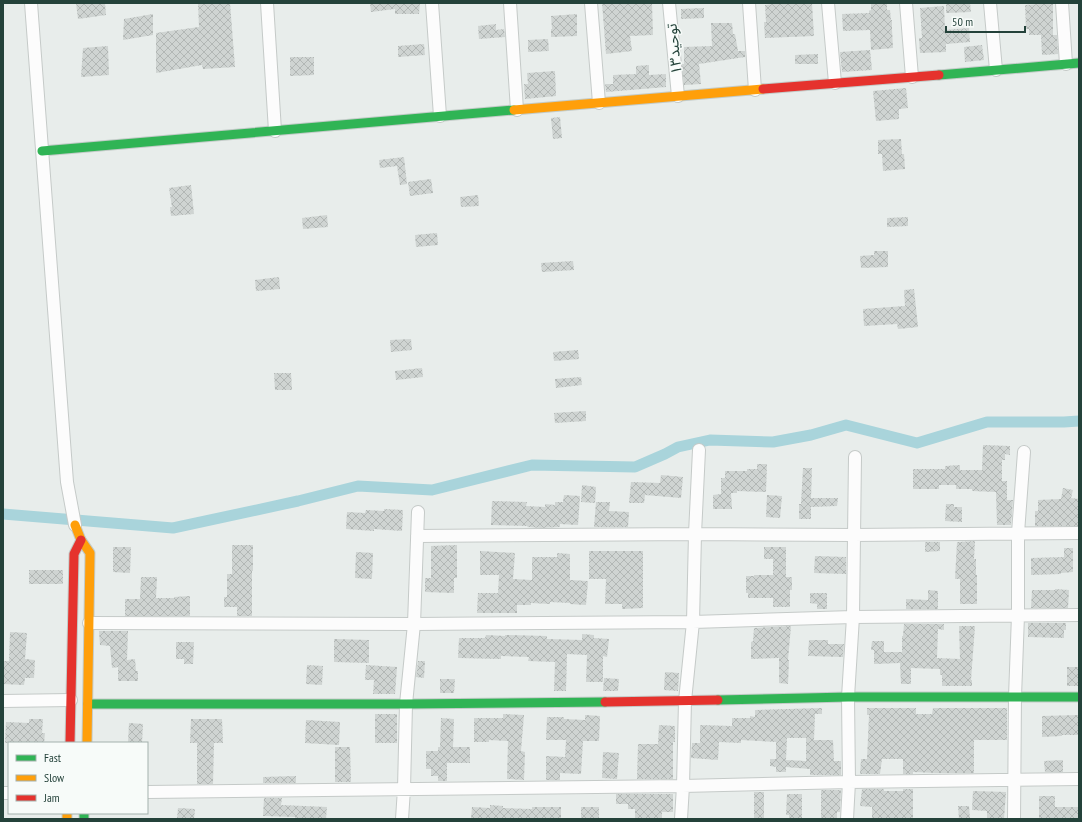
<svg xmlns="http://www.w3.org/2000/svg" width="1082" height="822" font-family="'PT Sans Narrow','Noto Sans Arabic',sans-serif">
  <defs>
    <pattern id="building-cross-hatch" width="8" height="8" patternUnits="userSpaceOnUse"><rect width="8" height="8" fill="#cfd4d2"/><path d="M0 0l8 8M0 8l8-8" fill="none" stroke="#b2b7b5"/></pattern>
  </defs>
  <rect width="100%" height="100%" fill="#e8edeb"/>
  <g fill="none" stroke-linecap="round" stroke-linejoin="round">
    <path stroke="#a9d4db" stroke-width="11" d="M3,514L173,528L298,501L358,486L432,490L532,465L635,467L665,454L678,447L710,440L773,442L811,435L846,425L917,443L987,422H1064L1079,421"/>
  </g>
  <path fill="url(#building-cross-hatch)" fill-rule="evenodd" d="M76,3H105L106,15L78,19Z
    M198,3H230L235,67L203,69L202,65L156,73V33L199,27Z
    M370,3H420L419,14H395V9L371,12Z
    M602,3H652L653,35L630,36L632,51L606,54Z
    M780,3H812L814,36L765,38L764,22H766L765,5Z
    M871,3H887V10H890L891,20H892V29L893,48L871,50L870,30L843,31L842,14L869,13V11L871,10Z
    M946,3H970L971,12L946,13Z
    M1053,3V35H1057L1058,54L1042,55L1041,35H1029V29H1026L1025,5Z
    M944,6L945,30L969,28L970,42L946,44V52L920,53L919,38H922L920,8Z
    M704,8V18L681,19V9Z
    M153,14V35L123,40L124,19Z
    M577,14V36L551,37V29H552L551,16Z
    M711,23H732L733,34H735L738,51H745V57L699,64L701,84L684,85L682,64H684V47L712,46Z
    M496,24V30L504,29L505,37L479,39L478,26Z
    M548,39L549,51L528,52V40Z
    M424,44L425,55L398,57V46Z
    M982,45L984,60L965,62L964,47Z
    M108,46L109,75L81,77L83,48Z
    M870,50L872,70L842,72L840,52Z
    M818,54V64H795V55Z
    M290,57H314V75L290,76Z
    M649,65V75L666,74V87L606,92L605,84H613V75L636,74V66Z
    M555,71L556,96L525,99L524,84H528L527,73Z
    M906,88L908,108L899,109V119L876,121L873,91Z
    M560,117L562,138L553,139L551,118Z
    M901,139L902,154H904L905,169L883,171L882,154H878V140Z
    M404,157L407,184L400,185L397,166L380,168L379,160Z
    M431,179L433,193L410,196L408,182Z
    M191,185L194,214L171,216L170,207H172L169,188Z
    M478,195L479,206L461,207L460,197Z
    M327,215L328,227L303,229L302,218Z
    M908,217V226L887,227V218Z
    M437,233L438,245L416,247L415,235Z
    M874,251H888V267L861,268L860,256L874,255Z
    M573,261L574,270L542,272L541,263Z
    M279,277L280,289L256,291L255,280Z
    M914,289L918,327L898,329L897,324L864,326L863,309L905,306L904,290Z
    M411,339L412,350L391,352L390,340Z
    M578,350L579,359L554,361L553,352Z
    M422,368L423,377L396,380L395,371Z
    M274,373H291L292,390H275Z
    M581,377L582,385L556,388L555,379Z
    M586,411V421L555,423L554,413Z
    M983,445L1010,446V455L1005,454V460H1002V481H1007V500H1013L1011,525H997L996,492L972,491V489H956V485H939V489H913V469H945V466L960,465V470H982Z
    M757,464H767L766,492L737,491V493H731L732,509H713V495L721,494V478H725V471H747V469H757Z
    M803,468H812L811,498H838L837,506L811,507V519H799V504H801Z
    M661,475L683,477L681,498L645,495L644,503H629L631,482L660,483Z
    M582,485L596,487L595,503L581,502Z
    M1063,488L1073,490L1071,498L1079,499V526H1035V511H1038V500L1061,499Z
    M564,495L580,496L578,525L560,524V527L541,528L527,527L528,526L491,525L492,501L527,502L526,506L545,507V504L555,505V502H563Z
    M767,495L782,496L780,518L766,517Z
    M596,502H610L609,511L629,512L628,527H594Z
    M946,504H954V507H962V522L945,521Z
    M384,509L403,510L402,531L374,529V531L346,529L347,512L365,513L366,510L384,511Z
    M975,541L974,559H976V575H977V604H960V579H955L957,542Z
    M925,542H940V551L925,552Z
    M232,545H253V571H252V616H237V607H224V597H227V574H232Z
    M457,545V578H454V593L425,592V578H431V546Z
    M113,547H131L130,573L113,572Z
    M764,547H786V577H792V590H790V607H773V598H748V593H746V576H754V575H773V559H764Z
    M1064,548H1073V572L1061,573V574L1031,575V558L1064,557Z
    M480,551L515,553L513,579L532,580V557H557V553L570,554V580L588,581L586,605L570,604V603L550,602V604L531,603V605H517V613H477L478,593H498L499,575H480Z
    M589,551H643V608L622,609V604H605L606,579H589Z
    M356,552L373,553L372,579L355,578Z
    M815,556L846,557V574L814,573Z
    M29,570H63V584H29Z
    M141,577H157L156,598H174V597L190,596V616H125V599H140Z
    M1055,589L1069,590L1068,608H1031L1032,590H1055Z
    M928,590L938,591V609H906V599L928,600Z
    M810,593H827V609H817V604L810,603Z
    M1028,623H1066V630H1064V638L1028,637Z
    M904,624H944V630L938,629L937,658L960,659L959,626H975L971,680H972V686H942V675H940V669L911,668V684H901L900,663L874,664V650H871L872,641H884V652H902V636H903Z
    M791,626L788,660H789L788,684L779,683V658L751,659V642L753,641L754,628Z
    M99,631H128L127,660L135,659L136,671H138V681H118V667L112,668L110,646L100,645Z
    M10,632L27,633L25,659L35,660L34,678H25L24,685L3,684V661H9Z
    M582,634L594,635V638L609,639L607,657L603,656V682H586L587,655L567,654L566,691H554L555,662L528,661L529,657L501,656V659L458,658L459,638H485L486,635L505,636V635L547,636V639L582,640Z
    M334,639L369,640V663L334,662Z
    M809,640H828V644H844L843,657L808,656Z
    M176,642H194L193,664H184V659H176Z
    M418,661H425L424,678L416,677Z
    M307,665L323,666L322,685L306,684Z
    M366,665L397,667L395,694H373L374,680H365Z
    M1067,667H1079V686H1067Z
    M665,672L679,673L678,691L664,690Z
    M604,678L619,679L618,691H603Z
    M440,679H455L454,693H440Z
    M822,708V714H815L814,740H833L834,761H841V775H810V769L786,767V772H776V767L770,766V759H776V742L741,740V743L719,742L718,760L691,758L692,743H700V725L732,726V718H750V716L755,717V710ZM787,738H806V761L786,760Z
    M867,708H916V714H932L933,708H1007V740H974V773H936L913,772V774H903V759H882L880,774H860L861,759H867L869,715H867Z
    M375,714H397V743H375Z
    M503,714L524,715L521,751L525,752L524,780L507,779L508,741L489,740V742H474V718H503Z
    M585,715L600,716L599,741H583L581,774L560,773V780H546V756L565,757L566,740H546L547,717H564V719L585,720Z
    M1079,715V735H1062V736L1042,737V716Z
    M441,718L454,719L453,747H470V763H447V781H438V776H431V769H426V751H438V747H440Z
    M29,719H43L42,733H45L44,743H5L6,722L29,723Z
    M191,719H222L223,743H214L213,784H197V743H190Z
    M306,720L340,722L339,745L305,743Z
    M129,723L143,724L142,743H128Z
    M659,725L675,726V742H673V779H637L638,744H658Z
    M335,747H350L351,782H335Z
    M603,752L619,753L617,779L602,778Z
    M1063,760V772H1045L1044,761Z
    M296,776V783H263V777Z
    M862,789H884V791H903V789H913V819H872V807L860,806Z
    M821,790H841L840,812H837V819H821Z
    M973,791L1006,792L1004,819H987V811L972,810Z
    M754,792H764V819H754Z
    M616,794H673V812H662V819H635V809H628V804H616Z
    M787,794H802V819H789V815H786Z
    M1039,796H1055V807H1079V819H1039Z
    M264,798H282L281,805L327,807L326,819H295V817L263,816Z
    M490,805L503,806V808L532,809V807H561V819H471L472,807L490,808Z
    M958,806H969L970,819H959Z
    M581,807H599V819H581Z
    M178,808L195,809L194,819H177Z"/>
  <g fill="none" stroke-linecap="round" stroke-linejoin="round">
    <g stroke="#c5cac8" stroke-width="14">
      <path id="street" d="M31,3L67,482L75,525
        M267,3L275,131
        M432,3L440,116
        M510,3L517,110
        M591,3L599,103
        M669,3L678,96
        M749,3L755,90
        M828,3L835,83
        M906,3L912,77
        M990,3L996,70
        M1062,3L1066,64
        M417,536L695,534L853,535L1079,533
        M89,623L414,624L693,622L853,617L1079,615
        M3,701L71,700
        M147,792L683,786L849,782L1079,779
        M3,793H9
        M402,819L404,789L406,704L414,624L418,512
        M681,819L683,786L685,701L693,622L695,534L699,450
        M847,819L849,782L848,697L853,617L855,457
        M1014,819L1015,697L1018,615V533L1024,452"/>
    </g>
    <g stroke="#c3cbc8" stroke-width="11">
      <path id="fast" d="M939,75L1079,63
        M42,151L514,110
        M718,700L848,697H1079
        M88,704H406L605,702
        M84,813V819"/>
    </g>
    <g stroke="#c3cbc8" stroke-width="11">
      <path id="slow" d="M514,110L763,89
        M75,525L81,540L90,553L87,743
        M67,813V819"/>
    </g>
    <g stroke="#c3cbc8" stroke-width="11">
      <path id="jam" d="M763,89L939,75
        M605,702L718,700
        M70,743L74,554L81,540"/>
    </g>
    <use href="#street" stroke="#fcfcfc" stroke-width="12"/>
    <use href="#fast" stroke="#30b455" stroke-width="9"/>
    <use href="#slow" stroke="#ff9f0a" stroke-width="9"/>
    <use href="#jam" stroke="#e5322d" stroke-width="9"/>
  </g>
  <g text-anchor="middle" stroke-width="3" stroke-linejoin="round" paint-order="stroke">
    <g font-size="15" fill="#24423a" stroke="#f7fbf9">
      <text transform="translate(674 49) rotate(-96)" y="5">توحید۱۳</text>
    </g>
  </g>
  <rect width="1082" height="822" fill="none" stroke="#24423a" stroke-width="8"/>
  <rect x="8" y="742" width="140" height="72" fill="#f7fbf9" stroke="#a3b1ad"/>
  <rect x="16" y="755" width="20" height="6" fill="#30b455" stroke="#a3b1ad"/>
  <text x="44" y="762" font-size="12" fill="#24423a">Fast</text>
  <rect x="16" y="775" width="20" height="6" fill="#ff9f0a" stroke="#a3b1ad"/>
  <text x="44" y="782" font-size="12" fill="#24423a">Slow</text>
  <rect x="16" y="795" width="20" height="6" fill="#e5322d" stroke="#a3b1ad"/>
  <text x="44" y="802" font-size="12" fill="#24423a">Jam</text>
  <path d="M946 26v6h79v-6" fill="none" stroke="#24423a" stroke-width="2"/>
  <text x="952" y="26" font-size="12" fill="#24423a" stroke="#f7fbf9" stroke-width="3" paint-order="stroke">50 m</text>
</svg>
